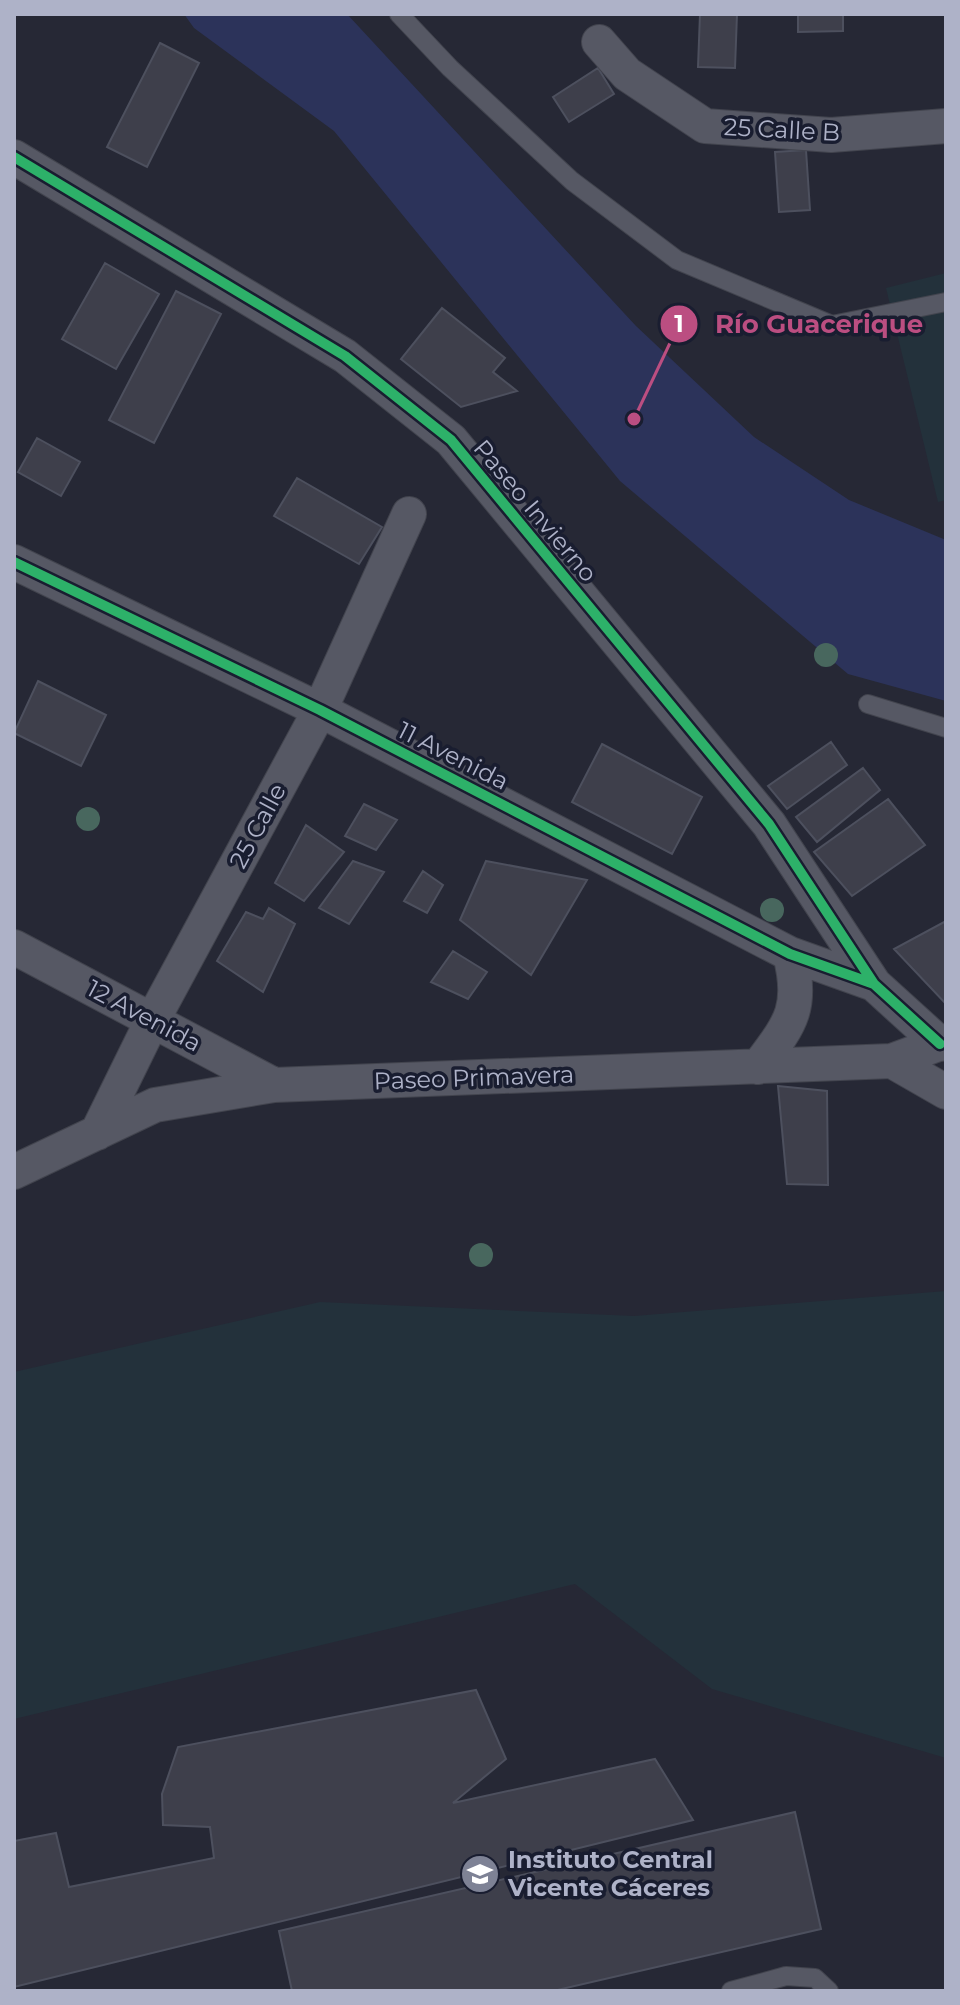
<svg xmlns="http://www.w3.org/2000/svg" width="960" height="2005" font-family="Montserrat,sans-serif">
  <rect width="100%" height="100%" fill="#262835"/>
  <path fill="#23313b" d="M946,273V500L938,502L886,288Z
    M946,1291V1758L712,1689L575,1584L14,1719V1372L320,1302L634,1316Z"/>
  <path fill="#2c335a" d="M184,14H347L636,326L754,437L849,500L946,540V701L848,674L620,481L334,131L194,28Z"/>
  <path fill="#3e3f4b" stroke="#4d505e" stroke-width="2" d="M700,14H737L735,68L698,67Z
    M798,14H843V31L798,32Z
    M160,43L199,63L147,167L107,147Z
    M598,68L614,94L569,122L553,97Z
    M806,150L810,210L779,212L775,152Z
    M105,263L159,294L116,369L62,339Z
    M176,291L221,314L154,443L109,420Z
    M442,308L505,358L493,372L517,391L461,407L401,359Z
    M37,438L80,462L61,496L18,472Z
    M297,478L382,527L359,564L274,516Z
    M38,681L106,715L81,766L14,733Z
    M831,742L847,765L787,809L768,786Z
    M602,744L702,797L672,854L572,802Z
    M863,768L880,790L817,842L796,817Z
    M888,799L925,845L852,896L814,852Z
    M364,804L397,820L376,850L345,836Z
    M306,825L344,852L304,901L275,883Z
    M353,861L384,872L349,924L319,908Z
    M486,861L587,880L531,975L460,920Z
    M423,871L443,885L427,913L404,901Z
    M269,908L295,924L263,992L217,961L246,912L263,919Z
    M946,921V1004L894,949Z
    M453,951L487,972L468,999L431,982Z
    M453,951L487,972L468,999L431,982Z
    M778,1086L827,1091L828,1185L787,1184Z
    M476,1690L506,1759L453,1803L655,1759L693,1820L14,1987V1841L56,1833L69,1887L214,1858L210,1827L163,1825L162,1794L178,1747Z
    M795,1812L821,1929L553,1991H292L279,1931Z"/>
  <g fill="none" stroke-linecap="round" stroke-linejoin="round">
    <g stroke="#42444e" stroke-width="20">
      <path id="service" d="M399,14L450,68L572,181L677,260L832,325L946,302
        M868,704L946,728
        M731,1991L786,1976L815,1978L829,1991"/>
    </g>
    <g stroke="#42444e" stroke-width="36">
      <path id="minor" d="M599,42L627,74L705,126L831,135L946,126
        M14,157L345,356L451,440L769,824L874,984L940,1044
        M14,562L320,710L790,954L874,984
        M14,947L274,1085
        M892,1061L946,1092
        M758,1067C790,1024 804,1009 790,954
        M97,1133L152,1021L320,710L409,514
        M14,1172L155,1105L274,1085L892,1061L946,1041"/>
    </g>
    <use href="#service" stroke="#565864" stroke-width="18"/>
    <use href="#minor" stroke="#565864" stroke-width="34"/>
    <g stroke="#191d30" stroke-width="15">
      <path id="cycleway" d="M14,157L345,356L451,440L769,824L874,984L940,1044
        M14,562L320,710L790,954L874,984"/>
    </g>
    <use href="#cycleway" stroke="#2db169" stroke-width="10"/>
  </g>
  <g fill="#48675e">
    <circle cx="826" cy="655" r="12"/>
    <circle cx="88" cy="819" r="12"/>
    <circle cx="772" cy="910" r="12"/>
    <circle cx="481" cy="1255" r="12"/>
  </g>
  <defs>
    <g id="school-disc" transform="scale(2)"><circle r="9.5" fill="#7e8295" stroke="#191d30"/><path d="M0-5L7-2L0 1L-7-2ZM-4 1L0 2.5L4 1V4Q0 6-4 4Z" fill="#fff"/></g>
  </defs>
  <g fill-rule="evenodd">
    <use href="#school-disc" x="480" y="1874"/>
  </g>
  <g text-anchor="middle" stroke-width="7" stroke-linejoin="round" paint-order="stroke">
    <g font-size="24" fill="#aeb2c8" stroke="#191d30">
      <text transform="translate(782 130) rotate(3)" y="8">25 Calle B</text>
      <text transform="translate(535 511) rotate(50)" y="8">Paseo Invierno</text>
      <text transform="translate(453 756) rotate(27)" y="8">11 Avenida</text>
      <text transform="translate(258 826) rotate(-62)" y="8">25 Calle</text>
      <text transform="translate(144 1016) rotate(28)" y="8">12 Avenida</text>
      <text transform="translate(474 1078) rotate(-2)" y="8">Paseo Primavera</text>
    </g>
    <g font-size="24" font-weight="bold" fill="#aeb2c8" stroke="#191d30" text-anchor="start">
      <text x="508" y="1868">Instituto Central<tspan x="508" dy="28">Vicente Cáceres</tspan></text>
    </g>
  </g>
  <path fill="none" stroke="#bb4e81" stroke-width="3" d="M634 419L679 324"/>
  <g fill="#bb4e81" stroke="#191d30" stroke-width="3">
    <circle cx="634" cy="419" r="8"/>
    <circle cx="679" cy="324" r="20"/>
  </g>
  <g font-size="24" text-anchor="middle" font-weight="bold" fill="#fff">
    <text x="679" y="332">1</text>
  </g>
  <g font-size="26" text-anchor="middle" font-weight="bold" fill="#bb4e81" stroke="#191d30" stroke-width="7" stroke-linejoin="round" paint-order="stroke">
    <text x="819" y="333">Río Guacerique</text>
  </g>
  <rect width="960" height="2005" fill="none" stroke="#aeb2c8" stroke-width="32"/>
</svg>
